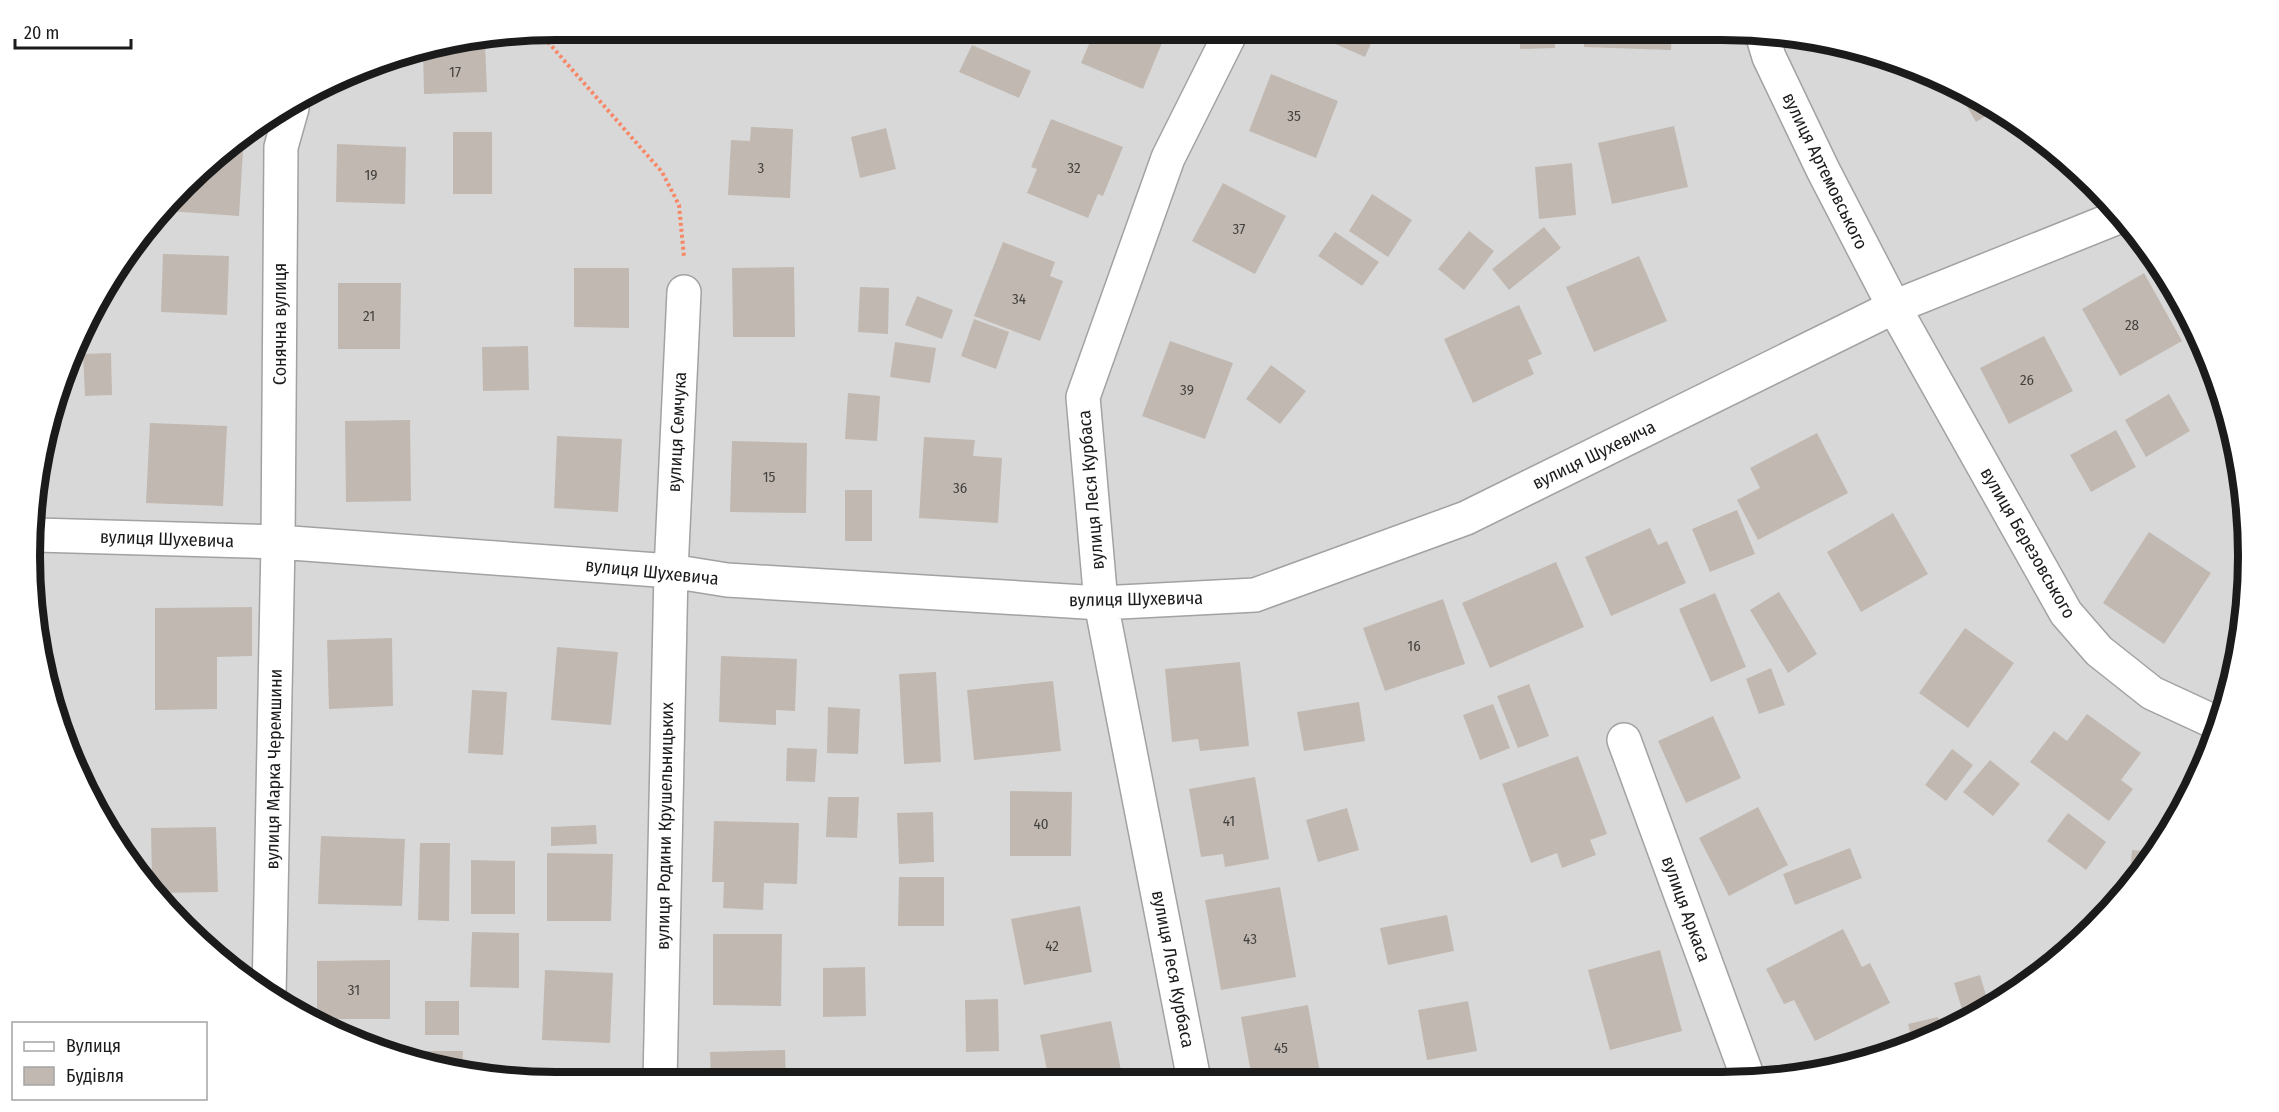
<svg xmlns="http://www.w3.org/2000/svg" width="2279" height="1112" font-family="'Fira Sans Condensed',sans-serif">
  <rect width="100%" height="100%" fill="#edeae1"/>
  <path fill="#d9d8d8" d="M556,30H1723L1826,40L1925,70L2016,119L2095,184L2161,264L2209,355L2239,454L2249,556L2239,659L2209,758L2141,876L2043,973L1925,1042L1792,1077L556,1082L453,1072L354,1042L264,994L184,928L84,789L35,625L40,453L70,354L118,264L236,139L387,58Z"/>
  <path fill="#c1b9b1" d="M1095,30H1157L1155,35L1164,38L1143,89L1081,63Z
    M1304,30H1377L1365,57Z
    M1520,30H1554L1555,48L1520,49Z
    M1584,30H1672L1671,50L1584,47Z
    M485,42L487,92L424,94L423,52Z
    M972,45L1031,71L1019,98L959,72Z
    M1271,74L1338,101L1316,158L1249,131Z
    M1955,86L1997,109L1976,122Z
    M1051,119L1123,147L1103,196L1098,194L1088,218L1027,193L1037,169L1031,167Z
    M1674,126L1688,187L1612,204L1598,143Z
    M751,127L793,129L790,198L728,195L731,140L750,141Z
    M886,128L896,169L860,178L851,137Z
    M453,132H492V194H453Z
    M337,144L406,147L405,204L336,202Z
    M225,150L243,151L239,216L168,211Z
    M1572,163L1576,215L1539,219L1535,167Z
    M1223,183L1286,216L1255,274L1192,241Z
    M1372,194L1412,220L1388,257L1349,231Z
    M1544,227L1561,248L1509,290L1492,269Z
    M1469,231L1494,251L1464,290L1438,269Z
    M1335,232L1379,262L1362,286L1318,256Z
    M1003,242L1055,262L1050,276L1063,281L1040,341L974,316Z
    M163,254L229,256L227,315L161,312Z
    M1639,256L1667,321L1594,352L1566,287Z
    M794,267L795,337H733L732,268Z
    M574,268H629V328L574,327Z
    M2144,273L2182,341L2120,376L2082,309Z
    M338,283H401L400,349H338Z
    M860,287L889,288L888,334L858,332Z
    M917,296L953,310L942,339L905,325Z
    M1519,305L1542,354L1528,360L1534,374L1473,403L1444,339Z
    M974,319L1009,332L996,369L961,356Z
    M2044,336L2073,391L2009,424L1980,368Z
    M1170,341L1233,363L1205,439L1142,416Z
    M895,342L936,348L930,383L890,377Z
    M528,346L529,390L483,391L482,347Z
    M111,353L112,395L85,396L83,354Z
    M1271,365L1306,391L1280,424L1246,399Z
    M67,366L68,393L58,394L67,365Z
    M848,393L880,396L877,441L845,439Z
    M2169,394L2190,431L2146,457L2125,420Z
    M410,420L411,501L346,502L345,421Z
    M150,423L227,426L223,506L146,503Z
    M2116,430L2136,467L2091,492L2070,455Z
    M1817,433L1848,493L1758,540L1737,500L1760,488L1750,468Z
    M557,436L622,439L618,512L554,508Z
    M924,437L975,440L973,456L1002,458L998,523L919,518Z
    M732,441L807,443L806,513L730,512Z
    M845,490H872V541H845Z
    M1737,510L1755,554L1710,572L1692,529Z
    M1893,513L1928,574L1861,612L1827,552Z
    M1650,528L1658,545L1667,541L1686,583L1611,616L1585,557Z
    M2149,532L2211,573L2164,644L2103,603Z
    M1556,562L1584,627L1490,668L1462,603Z
    M1779,592L1817,654L1788,673L1750,610Z
    M1715,593L1746,667L1711,682L1679,609Z
    M1443,599L1465,664L1385,691L1363,628Z
    M252,607V656L217,657V709L155,710V608Z
    M1965,628L2014,663L1968,728L1919,693Z
    M392,638L393,706L329,709L327,640Z
    M557,647L618,652L611,725L551,720Z
    M2240,651L2239,659L2232,682L2227,680Z
    M721,656L797,659L795,711L776,710V725L719,722Z
    M1240,662L1249,746L1200,751L1198,739L1172,742L1165,669Z
    M1771,668L1785,705L1759,714L1746,679Z
    M936,672L941,762L904,764L899,674Z
    M1053,681L1061,751L974,760L967,690Z
    M1529,684L1549,736L1518,748L1497,696Z
    M472,690L507,692L503,755L468,753Z
    M1359,702L1365,741L1304,751L1297,712Z
    M1493,704L1510,748L1480,760L1463,715Z
    M828,707L860,709L858,754L827,753Z
    M2087,714L2141,753L2121,780L2133,789L2109,821L2030,762L2054,731L2067,741Z
    M1713,716L1741,778L1686,803L1658,741Z
    M787,748L817,749L815,782L786,781Z
    M1952,749L1973,765L1946,801L1925,785Z
    M1578,756L1607,834L1590,840L1596,855L1562,868L1557,853L1531,863L1502,784Z
    M1990,760L2020,784L1993,816L1963,792Z
    M1255,777L1269,859L1225,867L1223,854L1201,857L1189,789Z
    M1010,791L1072,792L1071,856H1010Z
    M828,797H859L857,838L826,837Z
    M1758,807L1788,865L1729,896L1699,838Z
    M1347,808L1359,850L1318,862L1306,820Z
    M933,812L934,862L899,864L897,813Z
    M2068,813L2106,842L2086,870L2047,841Z
    M714,821L799,823L797,884L764,883L763,910L723,908L724,882H712Z
    M596,825L597,844L551,846V827Z
    M216,827L218,892L159,893L152,883L151,828Z
    M321,836L405,839L402,906L318,904Z
    M420,843H450L449,921L418,920Z
    M1850,848L1862,878L1795,905L1783,874Z
    M2132,850L2154,852L2141,876L2129,888Z
    M547,853L613,854L611,921H547Z
    M471,860L515,861V914H471Z
    M899,877H944V926H898Z
    M1280,887L1296,977L1221,990L1205,900Z
    M1080,906L1092,972L1024,985L1011,919Z
    M1447,915L1454,951L1388,965L1380,928Z
    M1843,929L1862,967L1870,963L1890,1003L1815,1041L1794,1000L1784,1004L1766,969Z
    M472,932L519,933V988L470,987Z
    M713,934H782L781,1006L713,1005Z
    M194,936L211,937V950L200,941Z
    M1660,950L1682,1031L1610,1050L1588,970Z
    M390,960V1019H317V961Z
    M865,967L866,1016L823,1017V968Z
    M545,970L613,973L610,1043L542,1040Z
    M1980,975L1989,1005L1965,1019L1954,983Z
    M998,999L999,1051L966,1052L965,1000Z
    M425,1001H459V1035H425Z
    M1468,1001L1477,1051L1427,1060L1418,1010Z
    M1308,1005L1321,1079H1252L1241,1017Z
    M1938,1017L1941,1032L1925,1042L1913,1045L1908,1024Z
    M1111,1021L1123,1080H1049L1040,1035Z
    M785,1050L786,1081H711L710,1052Z
    M423,1051H463L462,1073L423,1063Z"/>
  <g fill="none" stroke-linecap="round" stroke-linejoin="round">
    <g stroke="#a2a2a2" stroke-width="36">
      <path id="minor" d="M1762,34L1769,57L1823,170L1894,307L2066,613L2099,651L2152,693L2219,724
        M37,535L278,542L671,571L727,580L1101,603L1255,595L1466,518L1894,307L2121,216
        M1624,740L1748,1078
        M269,996L278,542L281,147L292,108
        M1194,1080L1101,603L1083,397L1168,158L1232,30
        M660,1082L671,571L684,292"/>
    </g>
    <path stroke="#f78867" stroke-width="4" stroke-dasharray="3 3" stroke-linecap="butt" d="M540,33L662,172L679,205L684,257"/>
    <use href="#minor" stroke="#fff" stroke-width="33"/>
  </g>
  <g text-anchor="middle" stroke-width="6" stroke-linejoin="round" paint-order="stroke">
    <g font-size="15" fill="#444240">
      <text x="455" y="77">17</text>
      <text x="1294" y="121">35</text>
      <text x="761" y="173">3</text>
      <text x="1074" y="173">32</text>
      <text x="371" y="180">19</text>
      <text x="1239" y="234">37</text>
      <text x="1019" y="304">34</text>
      <text x="369" y="321">21</text>
      <text x="2132" y="330">28</text>
      <text x="2027" y="385">26</text>
      <text x="1187" y="395">39</text>
      <text x="769" y="482">15</text>
      <text x="960" y="493">36</text>
      <text x="1414" y="651">16</text>
      <text x="1229" y="826">41</text>
      <text x="1041" y="829">40</text>
      <text x="1250" y="944">43</text>
      <text x="1052" y="951">42</text>
      <text x="354" y="995">31</text>
      <text x="1281" y="1053">45</text>
    </g>
    <g font-size="18" fill="#1b1b1b" stroke="#fff">
      <text transform="translate(1825 171) rotate(64)" y="6">вулиця Артемовського</text>
      <text transform="translate(280 324) rotate(-90)" y="6">Сонячна вулиця</text>
      <text transform="translate(677 432) rotate(-87)" y="6">вулиця Семчука</text>
      <text transform="translate(1594 455) rotate(-26)" y="6">вулиця Шухевича</text>
      <text transform="translate(1091 490) rotate(-95)" y="6">вулиця Леся Курбаса</text>
      <text transform="translate(167 539) rotate(2)" y="6">вулиця Шухевича</text>
      <text transform="translate(2028 543) rotate(60)" y="6">вулиця Березовського</text>
      <text transform="translate(652 572) rotate(6)" y="6">вулиця Шухевича</text>
      <text transform="translate(1136 599) rotate(-1)" y="6">вулиця Шухевича</text>
      <text transform="translate(274 769) rotate(-89)" y="6">вулиця Марка Черемшини</text>
      <text transform="translate(665 826) rotate(-89)" y="6">вулиця Родини Крушельницьких</text>
      <text transform="translate(1686 909) rotate(70)" y="6">вулиця Аркаса</text>
      <text transform="translate(1173 969) rotate(79)" y="6">вулиця Леся Курбаса</text>
    </g>
  </g>
  <path d="M0 0H2279V1112H0ZM556 40H1722A516 516 0 0 1 2238 556V556A516 516 0 0 1 1722 1072H556A516 516 0 0 1 40 556V556A516 516 0 0 1 556 40Z" fill="#fff" fill-rule="evenodd"/>
  <path fill="none" stroke="#1b1b1b" stroke-width="8" d="M556 40H1722A516 516 0 0 1 2238 556V556A516 516 0 0 1 1722 1072H556A516 516 0 0 1 40 556V556A516 516 0 0 1 556 40Z"/>
  <rect x="12" y="1022" width="195" height="78" fill="#ffffff" stroke="#a4a4a4" stroke-width="1.5"/>
  <rect x="24" y="1042" width="30" height="9" fill="#ffffff" stroke="#a4a4a4" stroke-width="1.5"/>
  <text x="66" y="1052" font-size="18" fill="#1b1b1b">Вулиця</text>
  <rect x="24" y="1067" width="30" height="18" fill="#c1b9b1" stroke="#a4a4a4" stroke-width="1.5"/>
  <text x="66" y="1082" font-size="18" fill="#1b1b1b">Будівля</text>
  <path d="M15 39v9h116v-9" fill="none" stroke="#1b1b1b" stroke-width="3"/>
  <text x="24" y="39" font-size="18" fill="#1b1b1b" stroke="#ffffff" stroke-width="4.5" paint-order="stroke">20 m</text>
</svg>
